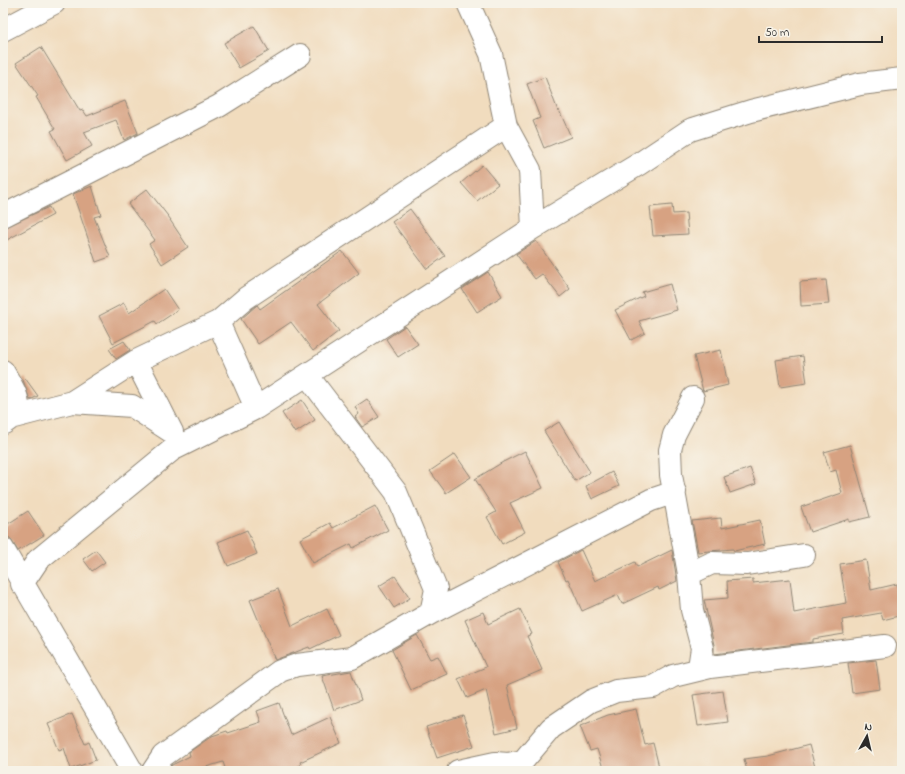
<svg xmlns="http://www.w3.org/2000/svg" width="905" height="774" font-family="'Indie Flower',sans-serif">
  <rect width="100%" height="100%" fill="#f7f3e8"/>
  <filter id="ink" filterUnits="userSpaceOnUse"><feTurbulence type="fractalNoise" baseFrequency=".025" numOctaves="2"/><feDisplacementMap in="SourceGraphic" scale="8" xChannelSelector="R" yChannelSelector="G"/><feConvolveMatrix kernelMatrix="1 2 1 2 8 2 1 2 1" color-interpolation-filters="sRGB"/></filter>
  <filter id="wash" filterUnits="userSpaceOnUse"><feTurbulence type="fractalNoise" baseFrequency=".012" numOctaves="4" result="noise"/><feDisplacementMap in="SourceGraphic" scale="16" xChannelSelector="R" yChannelSelector="G"/><feGaussianBlur stdDeviation="0.9" result="paint"/><feColorMatrix in="noise" values="0 0 0 0 0 0 0 0 0 0 0 0 0 0 0 0 0 1.4 0 .05"/><feComposite in="paint" operator="in"/></filter>
  <g filter="url(#wash)">
    <rect width="100%" height="100%" fill="#f1dcbe"/>
    <g id="blocks">
      <path fill="#d7a282" d="M254,26L269,51L239,68L224,43Z
        M41,47L80,111L83,110L87,116L125,101L138,133L124,140L116,120L84,132L92,146L67,160L51,131L55,129L36,97L38,96L16,63Z
        M545,77L558,111L559,110L571,137L544,148L533,121L540,118L527,84Z
        M482,165L498,184L477,201L461,183Z
        M92,186L101,215L94,217L110,257L96,262L73,194Z
        M147,189L171,220H170L188,247L162,264L149,244L155,240L128,204Z
        M672,205L673,214L686,213L688,234L653,236L650,207Z
        M49,207L53,215L3,242V228Z
        M410,209L445,256L427,269L392,222Z
        M536,241L570,289L560,297L542,274L535,279L516,254Z
        M342,251L359,273L318,304L339,331L313,351L291,322L258,344L241,319L257,305L260,309Z
        M488,272L502,296L477,312L462,289Z
        M826,280L829,304L801,306L800,282Z
        M670,284L677,310L639,321L645,333L631,340L615,310L644,296L642,292Z
        M164,289L178,310L157,324L155,321L113,343L99,316L124,303L129,313Z
        M405,326L418,344L398,357L386,339Z
        M124,341L130,350L116,359L109,349Z
        M721,350L728,385L703,391L694,356Z
        M803,356L807,383L780,387L776,360Z
        M25,378L38,396L30,400L23,380Z
        M367,399L379,417L362,427L355,417L359,414L355,407Z
        M302,400L315,420L295,433L282,413Z
        M559,422L590,472L575,481L544,431Z
        M850,445L870,517L849,522V519L810,532L801,507L842,493L836,470L830,472L824,452Z
        M525,451L543,488L510,503L525,532L502,544L487,517L496,512L475,479L503,462Z
        M455,454L471,477L446,493L430,471Z
        M750,468L756,484L730,493L724,477Z
        M612,472L619,486L592,499L586,486Z
        M375,506L388,530L353,548L351,544L313,563L300,539L330,523L333,528Z
        M28,511L44,535L18,551L10,538L3,536V527Z
        M721,518L722,528L760,520L765,544L734,551L733,549L698,552L692,521Z
        M247,530L257,554L228,566L218,542Z
        M96,550L105,562L92,571L83,559Z
        M581,550L595,581L635,562L637,567L672,550L677,581L659,590L658,587L622,604L618,595L582,611L568,579L566,580L558,562Z
        M866,560L871,590L897,584L902,602V615L883,620L881,613L842,620L844,634L813,639V642L714,654V645L704,600L728,598L727,581L753,579V583L790,579L794,613L846,603L840,564Z
        M395,576L410,598L394,608L379,586Z
        M278,589L292,626L327,609L339,635L310,649L309,647L275,660L250,600Z
        M520,609L532,634L527,636L542,670L507,685L517,728L496,733L486,690L467,698L458,679L486,667L465,620L483,612L488,624Z
        M417,635L430,659L438,656L447,674L411,690L392,650Z
        M876,660L880,689L852,693L848,663Z
        M351,671L361,700L334,710L322,676Z
        M723,691L728,722L698,726L693,695Z
        M279,703L291,735L330,717L341,743L300,762L301,764L299,765L302,771H226L223,762L192,771H168L172,765L190,756L189,752L212,736L227,731L228,733L261,722L257,711Z
        M636,709L645,745L653,743L660,771H604L597,749L590,751L580,726L608,715Z
        M72,714L85,744L89,742L96,760L71,769L64,748L59,750L48,724Z
        M463,715L474,746L437,758L426,727Z
        M809,745L816,771H747L744,759L768,756Z"/>
    </g>
  </g>
  <g filter="url(#ink)">
    <use href="#blocks" fill-opacity="0" stroke="#8e8474" stroke-width="1"/>
    <g fill="none" stroke-linecap="round" stroke-linejoin="round">
      <g stroke="#8e8474" stroke-width="24">
        <path id="minor" d="M468,3L491,54L506,126L530,170L533,228
          M3,30L54,3
          M3,216L219,106L300,55
          M218,322L256,408
          M136,361L172,432
          M3,371C14,391 29,408 4,423
          M72,402L132,406L172,432
          M14,417L72,402L136,361L218,322L246,298L506,126
          M3,549L132,771
          M689,574L712,563L747,564L804,555
          M22,584L38,560L172,450L256,408L533,228L639,164L690,130L751,111L860,84L902,79
          M431,613L651,500L675,492
          M710,667L885,646
          M153,771L163,756L280,671L297,665L352,658L431,613L436,589L396,492L307,375
          M458,771L495,763L508,764L523,761L551,728L591,701L616,691L653,687L673,676L710,667L700,661L702,648L692,610L689,574L671,475L670,450L674,435L693,398"/>
      </g>
      <use href="#minor" stroke="#fff" stroke-width="22"/>
    </g>
  </g>
  <rect width="905" height="774" fill="none" stroke="#f7f3e8" stroke-width="16"/>
  <g transform="translate(867 736) rotate(8)" stroke="#f7f3e8" stroke-width="3" paint-order="stroke">
  <path d="M0-3L7 15L0 10L-7 15Z" fill="#2b2b2b"/>
  <text y="-6" font-size="11" font-weight="bold" text-anchor="middle" fill="#2b2b2b">N</text>
  </g>
  <path d="M759 36v6h123v-6" fill="none" stroke="#2b2b2b" stroke-width="2"/>
  <text x="765" y="36" font-size="12" fill="#2b2b2b" stroke="#f7f3e8" stroke-width="3" paint-order="stroke">50 m</text>
</svg>
